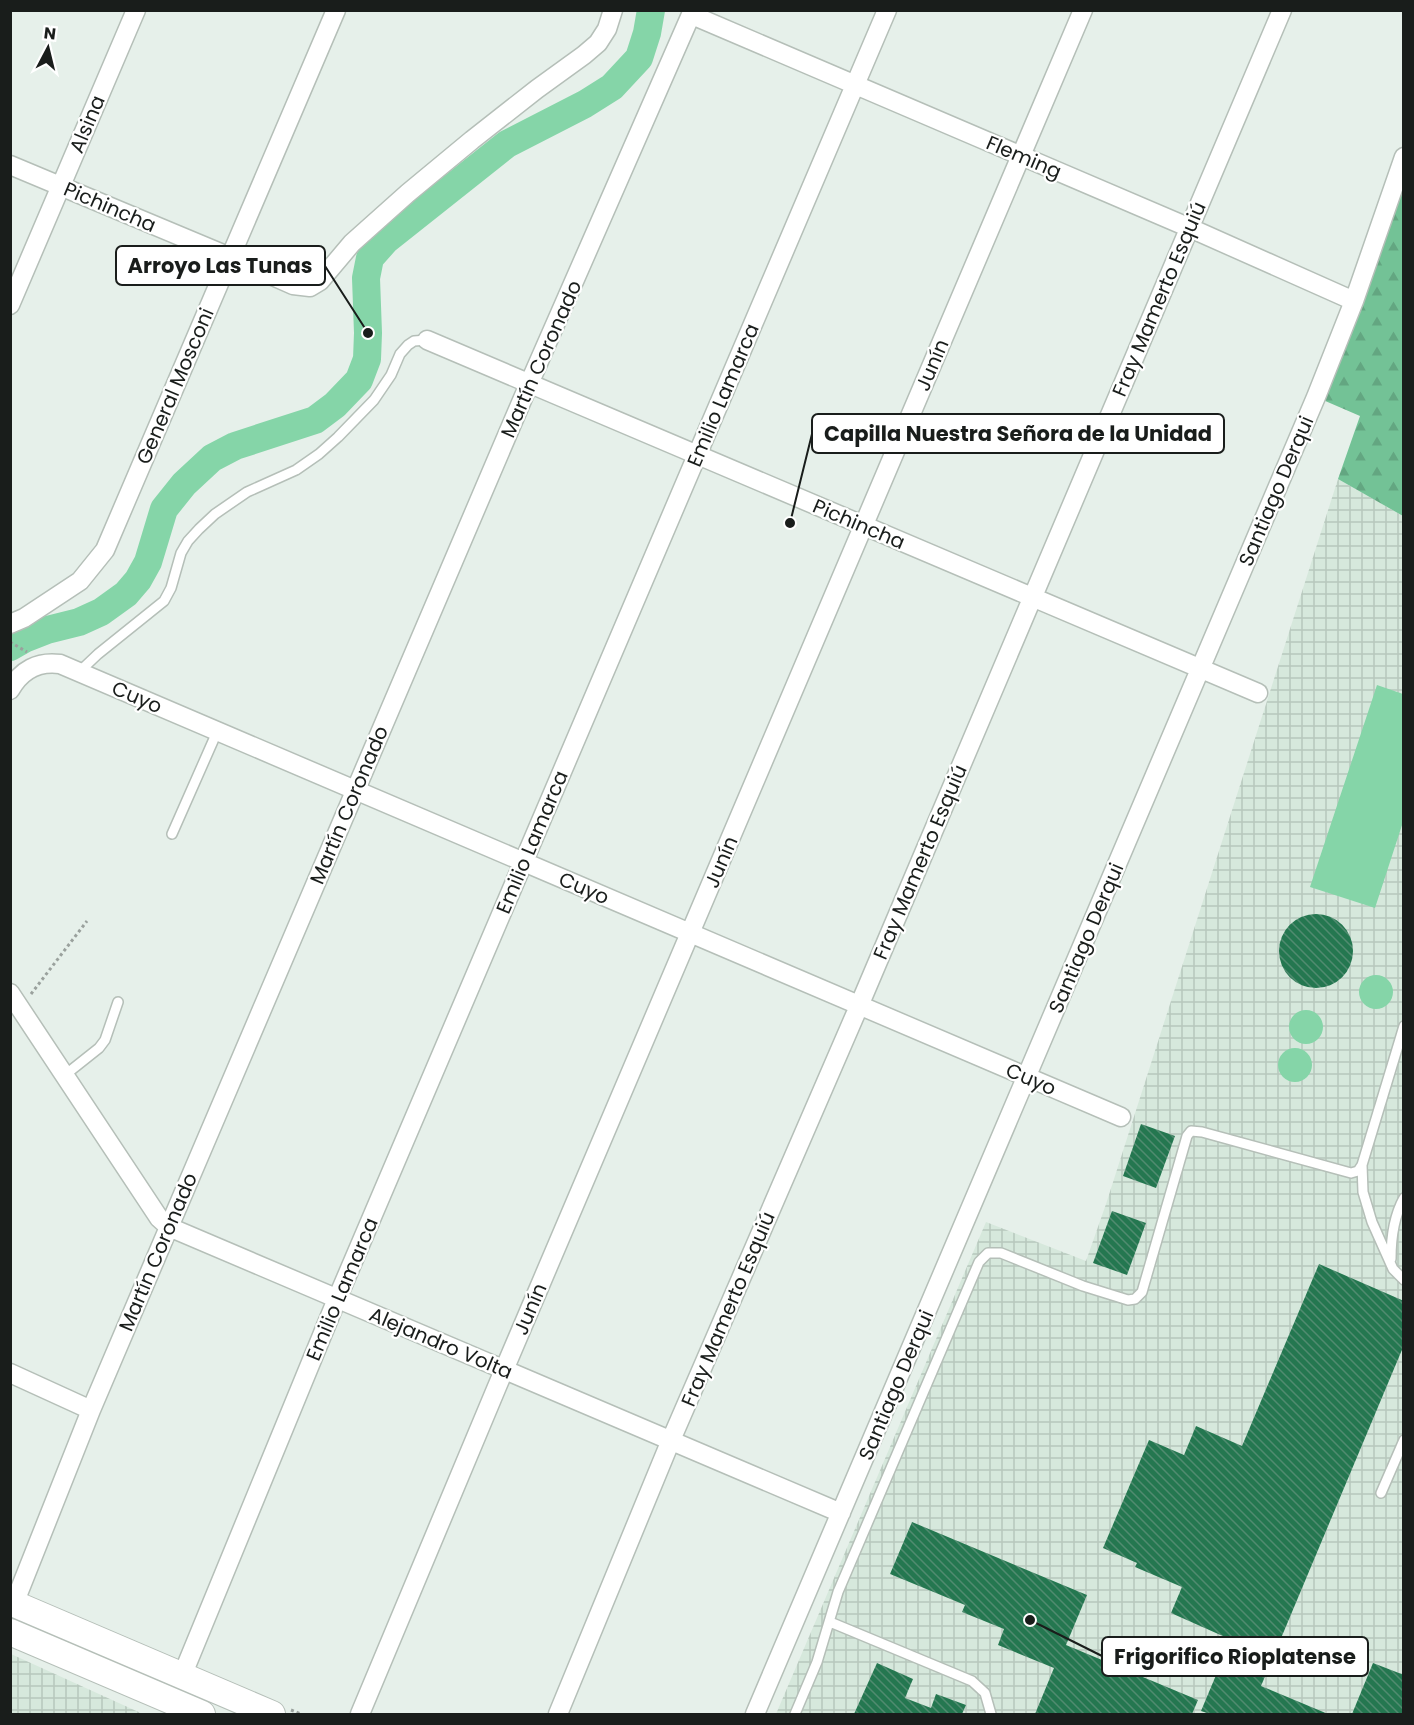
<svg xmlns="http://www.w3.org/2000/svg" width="1414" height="1725" font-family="Poppins,sans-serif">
  <defs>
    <pattern id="industrial-grid" width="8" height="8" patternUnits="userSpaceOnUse" patternTransform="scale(1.5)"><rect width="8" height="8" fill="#d6e8dc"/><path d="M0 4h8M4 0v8" fill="none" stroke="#b7c7bc"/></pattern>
    <pattern id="forest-firs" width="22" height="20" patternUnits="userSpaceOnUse" patternTransform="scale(1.5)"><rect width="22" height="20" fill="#73c296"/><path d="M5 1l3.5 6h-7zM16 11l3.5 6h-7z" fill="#63a681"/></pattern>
    <pattern id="building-back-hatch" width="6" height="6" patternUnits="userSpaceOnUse" patternTransform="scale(1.5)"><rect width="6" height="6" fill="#247750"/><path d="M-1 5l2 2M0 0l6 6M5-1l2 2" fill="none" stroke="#518b70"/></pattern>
  </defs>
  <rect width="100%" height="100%" fill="#e6f0ea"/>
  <path fill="url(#industrial-grid)" d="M1338,479L1403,516V1714H776L986,1222L1086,1261L1106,1204Z
    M11,1654L143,1714H11Z"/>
  <path fill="url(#forest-firs)" d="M1403,150V516L1338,479L1360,416L1316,397Z"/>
  <path fill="#85d5a8" d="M1377,685L1403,694V822L1375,908L1310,887Z
    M1359 992a17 17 0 1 1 34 0a17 17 0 1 1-34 0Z
    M1289 1027a17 17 0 1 1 34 0a17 17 0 1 1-34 0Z
    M1278 1065a17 17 0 1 1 34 0a17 17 0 1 1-34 0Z"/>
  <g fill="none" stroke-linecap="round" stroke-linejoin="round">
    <path stroke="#85d5a8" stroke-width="28" d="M10,647L24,639L47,630L79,622L101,612L126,594L138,580L148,562L164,509L184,484L212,458L235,446L315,420L335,405L359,380L367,359L368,333L366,278L370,258L386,240L507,144L585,104L612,87L639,58L647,33L651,10"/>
  </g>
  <path fill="url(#building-back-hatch)" d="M1279 951a37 37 0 1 1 74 0a37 37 0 1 1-74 0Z
    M1141,1124L1175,1136L1156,1188L1123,1176Z
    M1112,1211L1146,1223L1127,1275L1093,1263Z
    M1319,1264L1404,1301V1345L1261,1686L1328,1714H1210L1201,1711L1219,1668L1223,1669L1234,1641L1171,1613L1182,1587L1135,1567L1137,1563L1103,1548L1149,1440L1184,1455L1196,1426L1242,1446Z
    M912,1522L1087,1595L1066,1645L1198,1700L1192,1714H1035L1054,1668L998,1645L1004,1629L962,1612L965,1605L890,1574Z
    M877,1663L913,1679L905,1698L931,1708L936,1694L966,1705L962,1714H854Z
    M1373,1663L1404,1675V1714H1352Z"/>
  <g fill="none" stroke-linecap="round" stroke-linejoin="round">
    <g stroke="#b5bfb8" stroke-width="12">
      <path id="service" d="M79,672L98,654L164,601L171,588L181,553L188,541L199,529L215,514L247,492L296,470L319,454L338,437L374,400L391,375L400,354L408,345L414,341L427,340
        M172,834L217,732
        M1404,1026L1362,1165L1363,1192L1372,1222L1393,1269L1404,1280
        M65,1075L99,1048L105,1040L118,1002
        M1391,1259C1391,1238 1394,1216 1404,1198
        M1381,1493L1404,1440
        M830,1622L972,1681L985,1693L991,1714
        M795,1714L817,1662L838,1592L979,1262L988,1253H1001L1083,1286L1128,1300L1135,1299L1142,1292L1187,1136L1191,1131L1202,1132L1351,1173L1358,1171L1362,1165"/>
    </g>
    <g stroke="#b5bfb8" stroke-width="21">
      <path id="minor" d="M692,15L1190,228L1354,301
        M10,165L230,257L293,285L310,287L320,281L352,243L408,193L472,140L537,89L584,55L598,43L607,29L613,10
        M10,305L136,10
        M427,340L1258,693
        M10,624L24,618L80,581L105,550L336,10
        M10,690C21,670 38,661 60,664L1121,1117
        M10,993L159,1218L169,1227L841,1513
        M10,1373L91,1410
        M14,1604L91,1410L169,1227L529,384L693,10
        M182,1676L337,1299L887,10
        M360,1714L504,1370L1083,10
        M558,1714L671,1440L859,1006L1282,10
        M755,1714L1316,397L1354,301L1404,157"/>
    </g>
    <g stroke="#b5bfb8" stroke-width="28">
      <path id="secondary" d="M10,1602L272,1714
        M10,1632L202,1714"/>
    </g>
    <path stroke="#9aa19d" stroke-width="3" stroke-dasharray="3 3" stroke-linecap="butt" d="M10,642L27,652
      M31,994L87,921
      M291,1710L301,1714"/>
    <use href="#service" stroke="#fff" stroke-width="9"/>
    <use href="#minor" stroke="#fff" stroke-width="18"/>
    <use href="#secondary" stroke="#fff" stroke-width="26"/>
  </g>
  <g text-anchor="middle" stroke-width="4.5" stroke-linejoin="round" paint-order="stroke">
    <g font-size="20" fill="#191d1b" stroke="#fff">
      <text transform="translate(87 124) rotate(-67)" y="7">Alsina</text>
      <text transform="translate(1024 157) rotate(23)" y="7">Fleming</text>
      <text transform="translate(110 207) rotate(23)" y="7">Pichincha</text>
      <text transform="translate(1159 299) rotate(-67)" y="7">Fray Mamerto Esquiú</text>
      <text transform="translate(541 359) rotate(-66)" y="7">Martín Coronado</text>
      <text transform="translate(932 365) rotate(-67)" y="7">Junín</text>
      <text transform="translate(175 386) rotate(-67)" y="7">General Mosconi</text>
      <text transform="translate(723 395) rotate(-67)" y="7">Emilio Lamarca</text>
      <text transform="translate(1276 491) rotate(-67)" y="7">Santiago Derqui</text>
      <text transform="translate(859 524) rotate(23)" y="7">Pichincha</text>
      <text transform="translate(137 697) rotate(23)" y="7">Cuyo</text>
      <text transform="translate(349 805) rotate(-67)" y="7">Martín Coronado</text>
      <text transform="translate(532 842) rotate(-67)" y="7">Emilio Lamarca</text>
      <text transform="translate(721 862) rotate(-67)" y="7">Junín</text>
      <text transform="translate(920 862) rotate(-67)" y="7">Fray Mamerto Esquiú</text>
      <text transform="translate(584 888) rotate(23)" y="7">Cuyo</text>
      <text transform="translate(1086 938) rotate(-67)" y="7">Santiago Derqui</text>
      <text transform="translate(1031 1079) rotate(23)" y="7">Cuyo</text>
      <text transform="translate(158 1252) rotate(-67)" y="7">Martín Coronado</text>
      <text transform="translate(342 1289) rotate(-67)" y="7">Emilio Lamarca</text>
      <text transform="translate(530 1309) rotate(-67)" y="7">Junín</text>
      <text transform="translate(728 1309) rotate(-67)" y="7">Fray Mamerto Esquiú</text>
      <text transform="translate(441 1343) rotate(23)" y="7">Alejandro Volta</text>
      <text transform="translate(896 1385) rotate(-67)" y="7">Santiago Derqui</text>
    </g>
  </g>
  <path fill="none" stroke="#191d1b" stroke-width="2" d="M368 333L325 266M790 523L812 434M1030 1620L1102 1656"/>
  <g fill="#191d1b" stroke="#fff" stroke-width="2">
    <circle cx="368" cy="333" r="6"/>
    <circle cx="790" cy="523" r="6"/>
    <circle cx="1030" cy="1620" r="6"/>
  </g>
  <g fill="#fff" stroke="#191d1b" stroke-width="2">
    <rect x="116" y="246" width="209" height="39" rx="6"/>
    <rect x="812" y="414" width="412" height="39" rx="6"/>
    <rect x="1102" y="1637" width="266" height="39" rx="6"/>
  </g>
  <g font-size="21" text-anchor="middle" font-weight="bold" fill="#191d1b">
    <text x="220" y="273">Arroyo Las Tunas</text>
    <text x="1018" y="441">Capilla Nuestra Señora de la Unidad</text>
    <text x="1235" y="1664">Frigorifico Rioplatense</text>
  </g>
  <rect width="1414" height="1725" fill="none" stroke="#191d1b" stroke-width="24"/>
  <g transform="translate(48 48) rotate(7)" stroke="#ffffff" stroke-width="4.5" paint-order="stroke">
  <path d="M0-4.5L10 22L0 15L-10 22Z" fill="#191d1b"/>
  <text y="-9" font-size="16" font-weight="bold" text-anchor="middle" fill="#191d1b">N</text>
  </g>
</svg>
